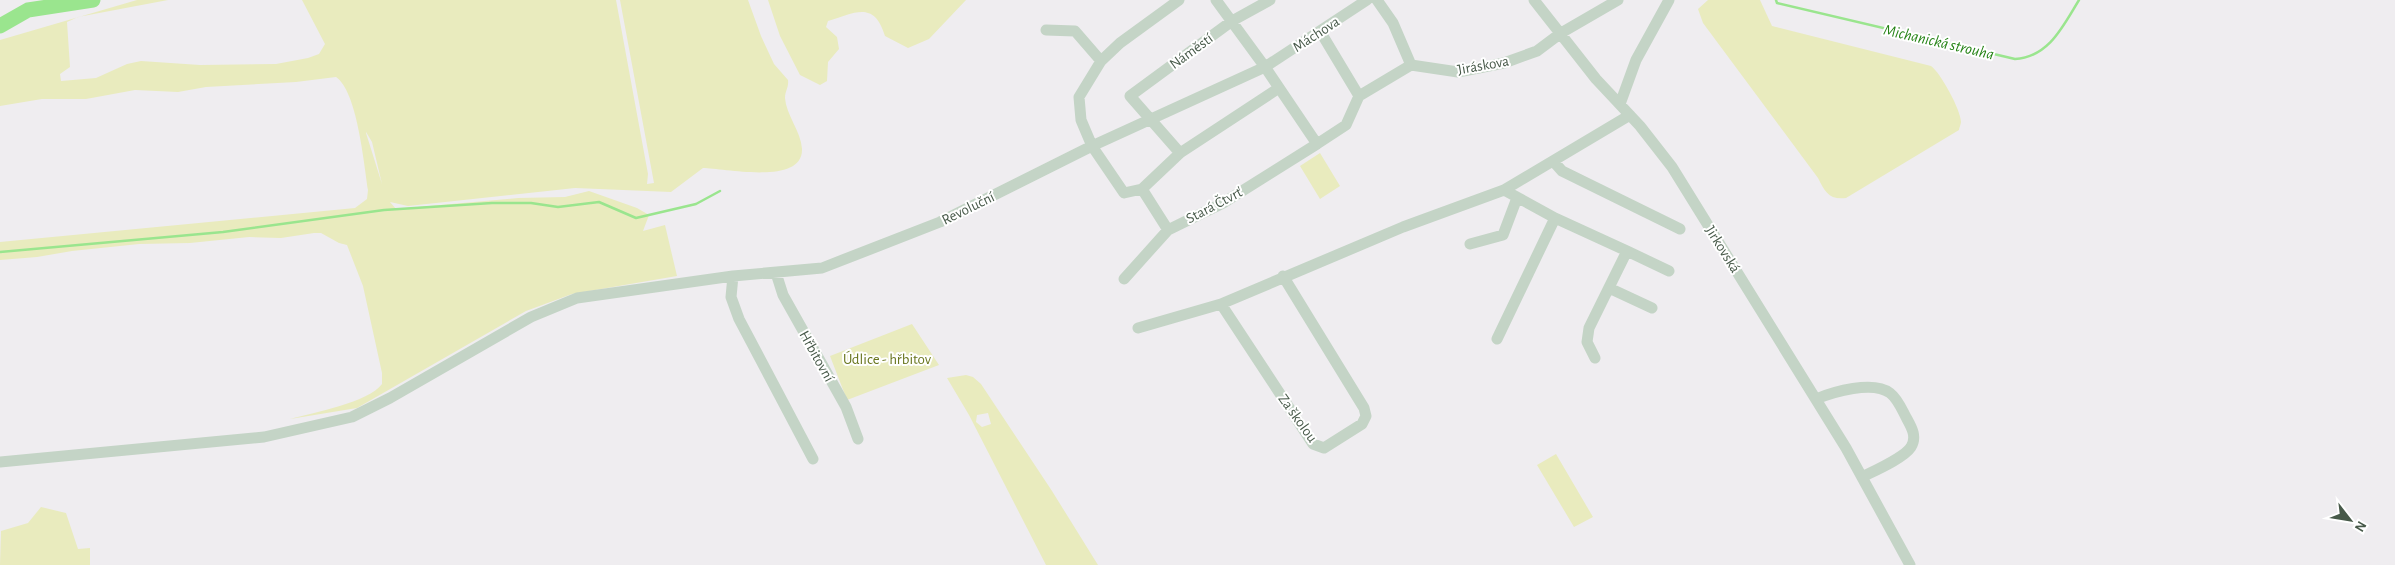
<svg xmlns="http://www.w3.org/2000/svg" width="2395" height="565" font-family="'Alegreya Sans',sans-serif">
  <rect width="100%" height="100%" fill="#efedf0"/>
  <path fill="#e9ebbe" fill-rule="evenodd" d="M137,0H168L78,17L67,22L70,67L60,74L61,81L96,78L127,64L141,61L200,65L276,64L308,58L319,54L325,44L302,0H616L648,174L647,184L654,183L620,0H748L761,36L774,64L788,80C789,87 785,91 785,98C786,115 801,131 802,149C803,186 723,168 703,168L671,192L575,188L408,206L390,202L396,209L518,198L565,197L589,191L637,208L649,215L643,231L665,225L677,276L572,294L526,311L357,408L290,419C313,413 369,402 382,384V373L363,286L347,245L339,243L321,233H314L281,238L249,237L190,243L139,244L72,251L37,257L0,260V242L355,208L367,199L368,190C364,163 357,91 336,77L296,82L206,87L178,92L135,90L86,99H42L0,106V40ZM366,132L372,142L382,184L366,133Z
    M768,0H966L929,39L908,48L885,36C874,0 855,13 828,21L826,27L837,37L839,49L828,62L827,81L820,85L800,75L780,36Z
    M1708,0H1760L1772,26L1931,66C1940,72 1961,110 1961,122C1961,124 1959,128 1959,130L1846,198C1829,200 1825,192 1818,178L1703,23L1698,9Z
    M1320,153L1340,186L1320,199L1300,166Z
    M912,324L939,365L847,400L830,356Z
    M966,375L973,377L981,384L1052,491L1098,565H1046L969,415L947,378ZM988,413L991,424L982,427L976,422L977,415Z
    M1556,454L1593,517L1574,527L1537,465Z
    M41,507L66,513L78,549L90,548V565H0L1,531L28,523Z"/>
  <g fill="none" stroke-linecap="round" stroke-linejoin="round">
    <path stroke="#9ae58e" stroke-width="2.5" d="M1776,0L1777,3L2015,59C2049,57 2063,26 2079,0
      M0,252L223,232L384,210L492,203H531L558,207L599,202L636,218L696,204L720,191"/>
    <path stroke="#9ae58e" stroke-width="15" d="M0,26L28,10L93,0"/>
    <path stroke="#c4d4c6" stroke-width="11" d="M1216,0L1265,67L1317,144L1346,125L1359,96
      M1270,0L1232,21L1130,96L1180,153L1279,88
      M1377,0L1393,23L1411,65
      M1534,0L1596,79L1640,126L1672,167L1846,448L1910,565
      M1046,30L1075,31L1101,61
      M1320,31L1359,96
      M1411,65L1458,72L1504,63L1537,51L1561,33L1618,0
      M1359,96L1411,65
      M1620,104L1636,60L1669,0
      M1554,162L1562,171L1680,229
      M1142,189L1180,153
      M1504,190L1555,218L1627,251L1589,328L1587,342L1595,358
      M1168,230L1142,189L1124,193L1092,146L1081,120L1079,97L1101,61L1120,43L1179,0
      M1470,244L1503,235L1517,198
      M1627,251L1669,271
      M776,273L783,295L846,407L858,439
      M733,276L731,297L739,319L813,459
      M1124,279L1168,230L1223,203L1317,144
      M1609,288L1652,308
      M1221,304L1313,444L1324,448L1362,424L1366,416L1364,408L1283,276
      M1138,328L1221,304L1403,227L1504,190L1630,115
      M1497,339L1555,218
      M1816,399C1833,392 1873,380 1890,393C1898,399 1902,410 1907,419C1912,428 1917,437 1911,447C1904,458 1874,471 1862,477
      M0,462L264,437L352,417L390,398L531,317L577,298L733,276L822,268L940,222L1092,146L1265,67L1367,0"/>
  </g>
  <g text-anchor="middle" stroke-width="4" stroke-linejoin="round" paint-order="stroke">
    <g font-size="15" fill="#475949" stroke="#fff">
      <text transform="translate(1316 34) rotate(-33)" y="5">Máchova</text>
      <text transform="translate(1191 51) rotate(-36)" y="5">Náměstí</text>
      <text transform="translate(1483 65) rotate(-10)" y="5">Jiráskova</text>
      <text transform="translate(1214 205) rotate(-28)" y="5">Stará Čtvrť</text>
      <text transform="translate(968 208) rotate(-26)" y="5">Revoluční</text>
      <text transform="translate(1723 249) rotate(58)" y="5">Jirkovská</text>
      <text transform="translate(817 356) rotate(61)" y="5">Hřbitovní</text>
      <text transform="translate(1298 418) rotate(54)" y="5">Za školou</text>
    </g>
    <g font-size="15" fill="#68751d" stroke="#fff">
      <text x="887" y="364">Údlice - hřbitov</text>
    </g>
    <g font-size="16" font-style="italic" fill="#238214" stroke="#fff">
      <text transform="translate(1939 41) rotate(13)" y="6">Michanická strouha</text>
    </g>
  </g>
  <g transform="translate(2350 520) rotate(121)" stroke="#ffffff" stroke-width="4" paint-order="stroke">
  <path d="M0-4L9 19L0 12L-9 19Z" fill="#475949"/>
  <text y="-8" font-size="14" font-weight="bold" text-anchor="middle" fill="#475949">N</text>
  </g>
</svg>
